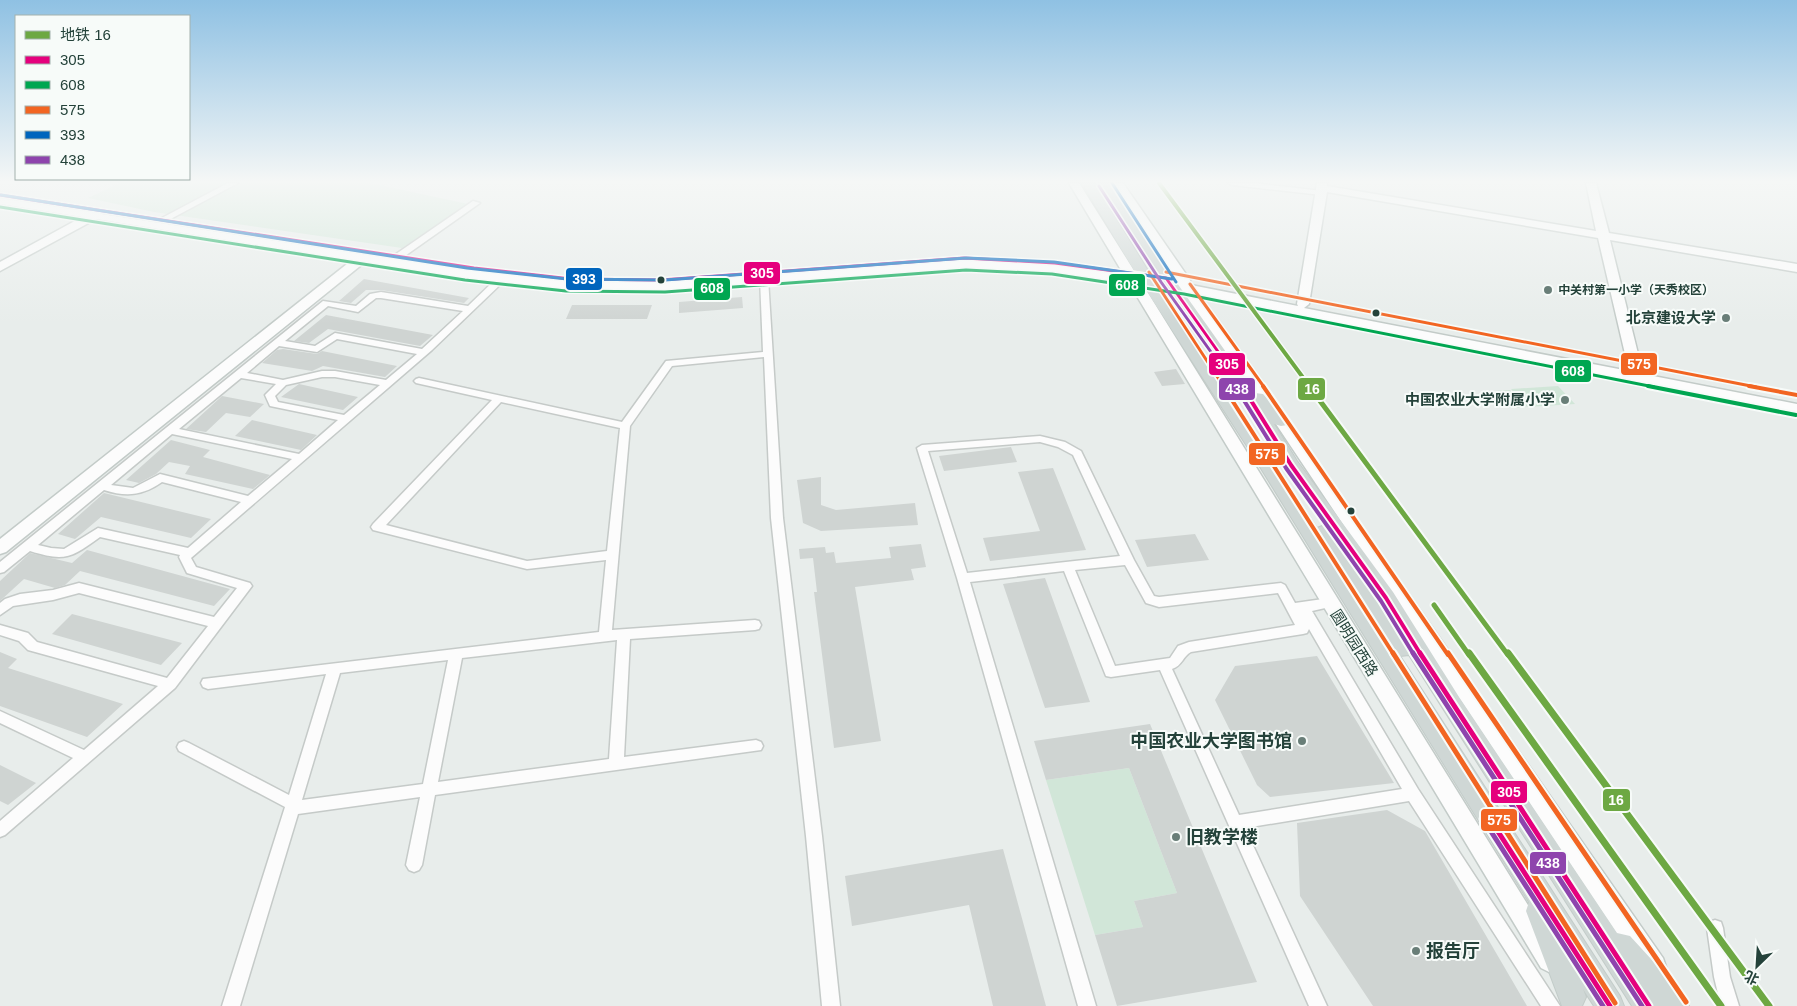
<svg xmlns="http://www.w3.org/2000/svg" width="1797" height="1006" font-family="Helvetica,'Noto Sans SC',sans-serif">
  <rect width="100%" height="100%" fill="#e8edeb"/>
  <path fill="#d1e6d8" d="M120,183H370L468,204L402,248L154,212L88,198Z
    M1558,386L1575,404L1527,407L1511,389Z
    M1510,390L1526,407L1510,408L1494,391Z
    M1129,768L1177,893L1134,901L1143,927L1095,935L1046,780Z"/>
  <path fill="#cfd4d2" d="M364,279L469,298L464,303L381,290H366L351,303L339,301Z
    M742,297L743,308L679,313V302Z
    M572,305H652L647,319H566Z
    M326,315L433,335L420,346L328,329L309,343L294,341Z
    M283,349L317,354L322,351L397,366L385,377L323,366L312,371L262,363L277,350Z
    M1176,369L1185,384L1162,386L1154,372Z
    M299,384L358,397L343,410L281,397Z
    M222,396L264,404L250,417L226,413L206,432L186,429Z
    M252,420L317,435L301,450L235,436Z
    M171,440L210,450L203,457L270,475L253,489L185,474L190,466L169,462L156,474L139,483L126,480Z
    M1011,447L1017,462L944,471L939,456Z
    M1053,468L1086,550L990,561L983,538L1040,531L1018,472Z
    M821,477V505L836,510L915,503L918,525L821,531L803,523L797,480Z
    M104,493L211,519L191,538L101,517L75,539L58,534Z
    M1195,534L1209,560L1147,567L1135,540Z
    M921,544L926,567L911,569L914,580L855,587L881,741L834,748L814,592H817L813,558L800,559L799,549L825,547L826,553L834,552L836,563L891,558L889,547Z
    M87,550L230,589L214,606L80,571L65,585L55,588L24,579L0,601V581L30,553L72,563Z
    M1045,578L1090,702L1045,708L1003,584Z
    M72,614L182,643L161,665L52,634Z
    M0,652L17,659L8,668L123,704L87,737L0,706Z
    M1317,656L1394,783L1270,797L1257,785L1215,700L1235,666Z
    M1150,724L1257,982L1117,1006L1095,935L1143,927L1134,901L1177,893L1129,768L1046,780L1034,741Z
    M0,765L36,783L8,805L0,801Z
    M1387,810L1425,831L1527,1006H1373L1300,896L1297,823Z
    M1003,849L1046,1006H993L969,905L852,926L845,876Z"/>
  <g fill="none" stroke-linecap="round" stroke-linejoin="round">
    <g stroke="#c5cac8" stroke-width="3">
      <path id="street" d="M228,183H238L165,222L158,220Z
        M1228,183H1253L1322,191L1326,193L1322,195L1232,185Z
        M473,201L480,203L402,258H396V254Z
        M764,275L768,278L783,518L822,836L840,1006H822L806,836L771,518L764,357L672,366L630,426L612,630L755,620L759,621L761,625L759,629L755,630L630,639L624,757L756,740L761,742L763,746L761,750L435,795L422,865L419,870L414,872L409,870L406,865L420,797L298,814L240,1006H222L285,807L179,751L177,747L179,743L184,741L189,743L289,795L326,674L208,689L203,687L201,683L203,679L599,632L606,560L527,569L373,530L371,527L373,524L492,400L416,383L414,381L416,379L419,378L622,422L666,361L763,352L760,278ZM501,402L620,428L607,551L527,561L386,525ZM617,640L609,759L438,782L462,658ZM448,660L423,784L302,800L340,673Z
        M501,276L504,277V281L432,350L191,558L196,567L250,583L252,586L175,688L5,835L0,837V821L73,758L0,723V711L84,750L158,686L28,650L19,641L0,635V625L28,633L37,642L167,678L208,626L79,593L53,600L13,606L0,615V603L5,599L20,594L53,590L79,583L214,617L237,588L187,573L179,557L180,555L100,537C71,558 65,562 30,551L4,572L0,573V562L323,301L356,306L370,294L381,292L468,306L498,277ZM376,298H381L463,311L422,349L335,333L315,346L285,341L328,306L358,312ZM337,339L417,354L386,380L335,371H322L283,380L247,373L279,346L317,352ZM322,377H335L380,385L344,415L278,402L275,396L286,385ZM241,378L276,384L265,395L270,406L338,420L299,454L179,429ZM172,434L292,459L248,496L160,474L133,488L111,485ZM162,482L241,502L188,548L98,528L64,549L51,548L38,545L104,490C126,497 142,496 162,482Z
        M1040,436L1065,442L1081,451L1134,560L1154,596L1159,597L1281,583L1285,585L1295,603L1330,598L1334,600L1336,603L1334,606L1312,611L1418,789L1560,1006H1541L1409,801L1245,828L1327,1006H1309L1160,670L1111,677L1106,676L1064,571L970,582L1096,1006H1078L957,578L917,448L922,445ZM1040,442L1058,447L1073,455L1120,556L967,573L928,451ZM1125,565L1146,603L1159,607L1278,593L1295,625L1189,642L1178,646L1170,658L1115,666L1075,570ZM1309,629L1402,789L1239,815L1172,669C1182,666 1183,656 1191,652L1303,634L1307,633Z
        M1715,920L1721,922L1723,928L1730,977L1739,1006H1721L1714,977L1707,928L1709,922Z"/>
    </g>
    <g stroke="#c3cbc8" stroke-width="3">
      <path id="secondary" d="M1069,183H1079L1138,277L1178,283L1113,183H1123L1190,280L1191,285L1298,306L1297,304L1317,183H1327V186L1596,231L1586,183H1596L1609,233L1797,264V272L1610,240L1643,374L1797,404V414L1196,294L1286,418L1663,958L1666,967L1663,976L1654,979L1645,976L1276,424L1181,291L1143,285L1557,952L1561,960L1557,968L1549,972L1541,968L1129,283L1053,272L966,268L665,290L567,289L466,278L365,262L6,552L0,554V539L352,260L96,219L0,271V262L82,217L0,204V198L92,212L97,211L102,214L466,270L567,281L665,282L966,260L1053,264L1124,275ZM1327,192L1598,238L1629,371L1304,308L1309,304Z"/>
    </g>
    <g stroke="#c3ccc9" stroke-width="2">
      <path id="primary" d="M1082,183H1094L1155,282L1317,528L1325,525L1285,469L1229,379L1159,278L1098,183H1110L1172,276L1255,393L1263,394L1287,417L1290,421L1287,425L1281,426L1274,424L1297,461L1393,592L1459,697L1617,933L1630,936L1685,996L1689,1006H1632L1409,655L1400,656L1620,996L1624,1006H1594L1583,989L1586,997L1582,1006H1562L1526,911L1529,902L1252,454L1141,282Z"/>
    </g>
    <use href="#street" fill="#fcfcfc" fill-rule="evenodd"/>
    <use href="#secondary" fill="#fcfcfc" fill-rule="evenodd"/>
    <use href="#primary" fill="#cfd7d5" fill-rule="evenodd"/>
    <g stroke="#f7fbf9" stroke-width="6">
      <path id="bus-1-far2" d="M0,195L474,268L571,279L661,280L964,258L1055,263L1166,278L1243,387"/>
    </g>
    <g stroke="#f7fbf9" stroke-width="8">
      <path id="bus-1-far1" d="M1242,386L1291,465L1386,598L1421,655"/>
    </g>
    <g stroke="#f7fbf9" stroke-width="9">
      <path id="bus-1" d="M1420,653L1649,1006
        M1488,816L1610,1006"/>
    </g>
    <g stroke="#f7fbf9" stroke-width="6">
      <path id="bus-2-far1" d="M0,207L465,280L566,291L665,292L966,270L1052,274L1184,294L1654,387"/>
    </g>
    <g stroke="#f7fbf9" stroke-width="8">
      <path id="bus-2" d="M1648,386L1796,415"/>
    </g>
    <g stroke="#f7fbf9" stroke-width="6">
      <path id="bus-3-far2" d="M1149,272L1224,387
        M1166,272L1756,387
        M1190,284L1264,387"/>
    </g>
    <g stroke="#f7fbf9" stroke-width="8">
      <path id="bus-3-far1" d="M1223,386L1394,655
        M1263,386L1448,655
        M1749,386L1797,395"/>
    </g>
    <g stroke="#f7fbf9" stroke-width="9">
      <path id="bus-3" d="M1393,653L1615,1003
        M1448,653L1686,1002"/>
    </g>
    <g stroke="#f7fbf9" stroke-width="6">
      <path id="bus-4" d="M1112,183L1176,282
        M1,195L467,268L567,279L665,280L966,258L1054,262L1172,279"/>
    </g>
    <g stroke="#f7fbf9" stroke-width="6">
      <path id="bus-5-far2" d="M1099,186L1161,282L1236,387"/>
    </g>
    <g stroke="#f7fbf9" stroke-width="8">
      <path id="bus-5-far1" d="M1235,386L1286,468L1381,601L1414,655"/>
    </g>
    <g stroke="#f7fbf9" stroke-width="9">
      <path id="bus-5" d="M1413,653L1642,1006
        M1483,819L1603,1006"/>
    </g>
    <use href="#bus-1-far2" stroke="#e5007d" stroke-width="3"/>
    <use href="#bus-1-far1" stroke="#e5007d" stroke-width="4"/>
    <use href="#bus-1" stroke="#e5007d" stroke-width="5"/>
    <use href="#bus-2-far1" stroke="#00a651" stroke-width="3"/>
    <use href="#bus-2" stroke="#00a651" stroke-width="4"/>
    <use href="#bus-3-far2" stroke="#f26522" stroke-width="3"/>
    <use href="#bus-3-far1" stroke="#f26522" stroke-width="4"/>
    <use href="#bus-3" stroke="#f26522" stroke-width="5"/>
    <use href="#bus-4" stroke="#0065bd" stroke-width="3"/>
    <use href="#bus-5-far2" stroke="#8e44ad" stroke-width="3"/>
    <use href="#bus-5-far1" stroke="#8e44ad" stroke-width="4"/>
    <use href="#bus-5" stroke="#8e44ad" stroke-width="5"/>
    <g stroke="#f7fbf9" stroke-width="7">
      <path id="metro-1-far2" d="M1159,183L1310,387"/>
    </g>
    <g stroke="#f7fbf9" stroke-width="9">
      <path id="metro-1-far1" d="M1309,386L1508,655
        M1434,605L1469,655"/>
    </g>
    <g stroke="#f7fbf9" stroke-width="11">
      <path id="metro-1" d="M1469,653L1721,1006
        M1508,653L1769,1006"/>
    </g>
    <use href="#metro-1-far2" stroke="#6da843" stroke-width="4"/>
    <use href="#metro-1-far1" stroke="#6da843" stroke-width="5"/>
    <use href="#metro-1" stroke="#6da843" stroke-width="7"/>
  </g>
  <linearGradient id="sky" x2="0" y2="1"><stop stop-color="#8fc1e3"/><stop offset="0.56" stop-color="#f5f7f6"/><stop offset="1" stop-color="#f5f7f6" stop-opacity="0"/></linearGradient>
  <rect width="1797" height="324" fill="url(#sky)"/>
  <g fill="#24423a" stroke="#f7fbf9" stroke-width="2">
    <circle cx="661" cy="280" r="4.5"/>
    <circle cx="1376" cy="313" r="4.5"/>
    <circle cx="1351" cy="511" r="4.5"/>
  </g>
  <g fill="#697e78" stroke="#f7fbf9" stroke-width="2">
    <circle cx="1548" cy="290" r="5"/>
    <circle cx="1726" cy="318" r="5"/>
    <circle cx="1565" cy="400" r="5"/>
    <circle cx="1302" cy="741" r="5"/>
    <circle cx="1176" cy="837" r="5"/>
    <circle cx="1416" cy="951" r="5"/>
  </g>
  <g text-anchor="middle" stroke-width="4" stroke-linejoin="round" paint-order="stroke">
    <g font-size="12" font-weight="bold" fill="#24423a" stroke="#f7fbf9" text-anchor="start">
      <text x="1558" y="294">中关村第一小学（天秀校区）</text>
    </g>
    <g font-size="15" font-weight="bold" fill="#24423a" stroke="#f7fbf9" text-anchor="end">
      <text x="1716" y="323">北京建设大学</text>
      <text x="1555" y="405">中国农业大学附属小学</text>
    </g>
    <g font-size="15" fill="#24423a" stroke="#f7fbf9">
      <text transform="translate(1354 643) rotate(58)" y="5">圆明园西路</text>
    </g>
    <g font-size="18" font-weight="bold" fill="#24423a" stroke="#f7fbf9" text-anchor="start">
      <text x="1292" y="747" text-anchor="end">中国农业大学图书馆</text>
      <text x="1186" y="843">旧教学楼</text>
      <text x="1426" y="957">报告厅</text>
    </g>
  </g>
  <g stroke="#f7fbf9" stroke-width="2">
    <rect x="743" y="261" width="38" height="24" rx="5" fill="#e5007d"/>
    <rect x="565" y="267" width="38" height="24" rx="5" fill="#0065bd"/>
    <rect x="1108" y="273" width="38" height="24" rx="5" fill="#00a651"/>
    <rect x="693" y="277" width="38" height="24" rx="5" fill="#00a651"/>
    <rect x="1620" y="352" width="38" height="24" rx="5" fill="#f26522"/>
    <rect x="1208" y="352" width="38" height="24" rx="5" fill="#e5007d"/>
    <rect x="1554" y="359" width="38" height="24" rx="5" fill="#00a651"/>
    <rect x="1297" y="377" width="29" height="24" rx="5" fill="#6da843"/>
    <rect x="1218" y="377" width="38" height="24" rx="5" fill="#8e44ad"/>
    <rect x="1248" y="442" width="38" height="24" rx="5" fill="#f26522"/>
    <rect x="1490" y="780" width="38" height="24" rx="5" fill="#e5007d"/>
    <rect x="1602" y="788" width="29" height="24" rx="5" fill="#6da843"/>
    <rect x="1480" y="808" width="38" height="24" rx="5" fill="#f26522"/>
    <rect x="1529" y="851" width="38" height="24" rx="5" fill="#8e44ad"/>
  </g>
  <g font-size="14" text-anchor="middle" font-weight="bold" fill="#fff">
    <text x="762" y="278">305</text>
    <text x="584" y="284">393</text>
    <text x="1127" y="290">608</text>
    <text x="712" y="293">608</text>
    <text x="1639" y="369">575</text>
    <text x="1227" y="369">305</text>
    <text x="1573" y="376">608</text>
    <text x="1312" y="394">16</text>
    <text x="1237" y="394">438</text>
    <text x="1267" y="459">575</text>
    <text x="1509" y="797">305</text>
    <text x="1616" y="805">16</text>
    <text x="1499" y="825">575</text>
    <text x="1548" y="868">438</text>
  </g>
  <rect x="15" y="15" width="175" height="165" fill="#f7fbf9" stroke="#a3b1ad"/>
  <rect x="25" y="31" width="25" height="8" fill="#6da843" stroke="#a3b1ad"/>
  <text x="60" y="40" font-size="15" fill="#24423a">地铁 16</text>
  <rect x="25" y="56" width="25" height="8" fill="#e5007d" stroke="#a3b1ad"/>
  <text x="60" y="65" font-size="15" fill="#24423a">305</text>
  <rect x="25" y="81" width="25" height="8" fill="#00a651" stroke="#a3b1ad"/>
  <text x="60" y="90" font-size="15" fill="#24423a">608</text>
  <rect x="25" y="106" width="25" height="8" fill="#f26522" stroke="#a3b1ad"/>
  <text x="60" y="115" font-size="15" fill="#24423a">575</text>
  <rect x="25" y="131" width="25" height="8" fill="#0065bd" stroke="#a3b1ad"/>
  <text x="60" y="140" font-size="15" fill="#24423a">393</text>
  <rect x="25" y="156" width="25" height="8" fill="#8e44ad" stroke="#a3b1ad"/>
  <text x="60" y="165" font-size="15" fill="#24423a">438</text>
  <g transform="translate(1757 966) rotate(205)" stroke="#f7fbf9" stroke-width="4" paint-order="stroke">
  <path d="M0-4L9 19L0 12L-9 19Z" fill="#24423a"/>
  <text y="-8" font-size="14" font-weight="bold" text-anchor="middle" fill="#24423a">北</text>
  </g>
</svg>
